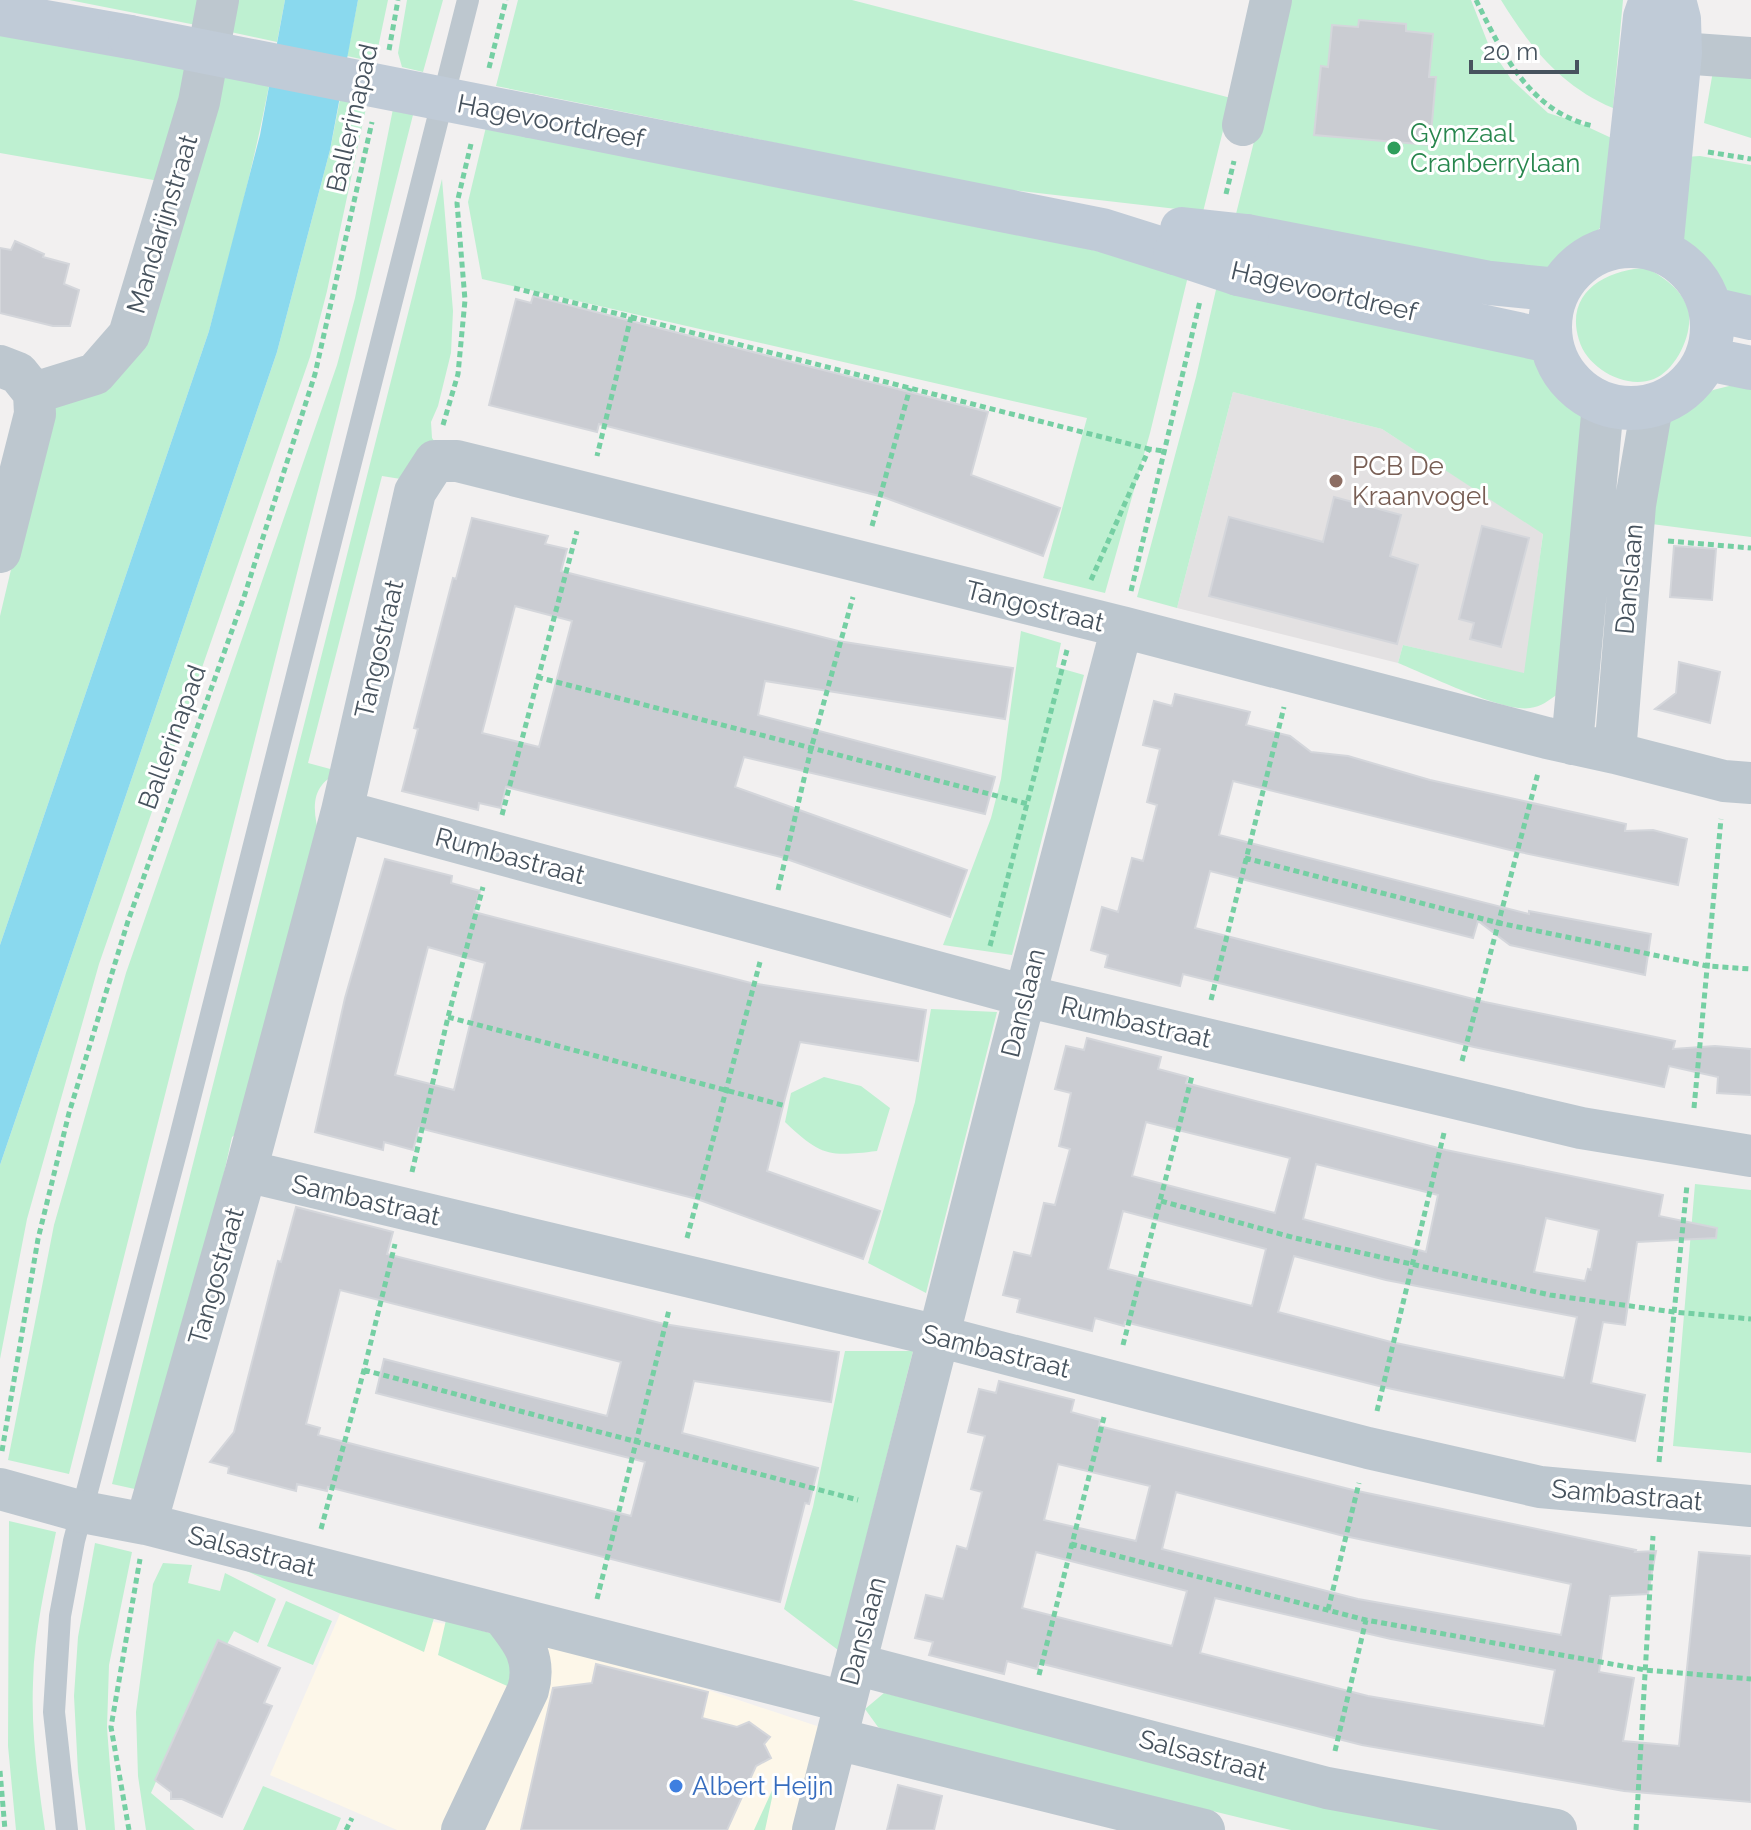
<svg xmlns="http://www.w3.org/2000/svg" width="1751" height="1830" font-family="Raleway,sans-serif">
  <rect width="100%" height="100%" fill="#f2f0f0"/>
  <path fill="#fdf7e9" d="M343,1607L573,1645L820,1727L795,1830H397L270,1775Z"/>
  <path fill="#e3e1e2" d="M1233,392L1382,429L1543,533L1525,674L1403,645L1398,663L1177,608Z"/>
  <path fill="#bef0d1" d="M69,0H198L196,25Z
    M233,0H285L277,42L226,31Z
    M358,0H388L375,62L347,56Z
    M407,0H443L423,72L402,67L398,53Z
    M518,0H852L1231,98L1203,212L1002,189L496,86Z
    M1289,0H1471L1489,46L1511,79L1548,113L1577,122L1620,142L1605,222L1585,245L1541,273L1235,218Z
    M1501,0H1623L1613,108C1561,86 1530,47 1501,0Z
    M0,30L193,60L159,181L0,153Z
    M220,65L271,75C255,161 232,246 209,331L0,945V616L50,405L94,393Z
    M1713,71L1751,73V138L1704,123Z
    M342,89L369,94L327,291L310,357L99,964L27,1219L0,1359V1165L277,352L330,150Z
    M395,99L416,103L69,1474L8,1460L54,1225L126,973L337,365L355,298Z
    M486,127L1035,237L1189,272L1150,433L1105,593L1043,578L1087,418L482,279L468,202Z
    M1700,156L1751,165V312L1727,302L1715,280L1675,233L1685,157Z
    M442,179L453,311L451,353L438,406L431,422L432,438L437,445L407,480L382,476L308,763L334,770C331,780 327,778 322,785C310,800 316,820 319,837L240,1131L232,1137L153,1493L112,1484Z
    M1647,268C1664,278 1679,287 1687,306C1696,329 1677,370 1654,379C1625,390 1587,368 1579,340C1564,292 1607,269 1647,268Z
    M1218,281L1535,352L1562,393L1585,417L1558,694C1549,700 1541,707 1530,708C1504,713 1426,674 1398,663L1403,645L1524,673L1543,534L1382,429L1233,392L1177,608L1137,597L1196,377Z
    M1733,385L1751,387V537L1644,523L1660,429L1673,416L1713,390Z
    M1021,631L1061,643L1056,667L1084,675L1012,955L943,945L991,818L1001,779Z
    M931,1009L997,1012L926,1293L868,1263L915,1102Z
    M824,1077L861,1086L890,1108L877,1151C828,1157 821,1156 785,1122L791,1093Z
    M1695,1184L1751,1190V1453L1673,1446Z
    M845,1351H913L838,1650L784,1609L813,1507Z
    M9,1521L56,1532C46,1582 34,1632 33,1683C31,1732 38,1782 45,1830H16L8,1746Z
    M95,1543L132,1552L109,1665L107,1728L115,1830H86L78,1772L74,1696L78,1637Z
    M212,1555L434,1618L424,1652Z
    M163,1563L192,1565L188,1583L220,1591L225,1573L276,1599L258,1643L234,1631L224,1650L215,1647L151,1793L195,1830H146L138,1776L136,1712L153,1584Z
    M286,1601L332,1621L313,1665L267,1646Z
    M446,1620L500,1636L519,1650L514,1689L438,1655Z
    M884,1693L1361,1809L1490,1830H1291L888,1732L878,1727L865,1709Z
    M775,1784L765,1830H754Z
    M263,1786L341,1818L336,1830H243Z"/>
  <path fill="#8ad9ee" d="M285,0H358L330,150L277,352L0,1165V945L209,331L260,135Z"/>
  <path fill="#caccd2" stroke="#d4d6db" stroke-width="2" fill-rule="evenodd" d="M1359,20L1406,24V31L1433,34L1429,77H1436L1430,145L1314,135L1321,66L1328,67L1332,25L1358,27Z
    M15,241L44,254L43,257L69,264L64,284L79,290L70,326H53L0,313V248L11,250Z
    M533,296L988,412L971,475L1060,508L1043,556L883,497L599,424L597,432L489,405L516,299L531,303Z
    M1334,497L1401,515L1390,556L1418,565L1397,644L1209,596L1229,517L1323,542Z
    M472,518L548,536L545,544L567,549L561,571L838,641L1013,668L1005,719L765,681L758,715L995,777L985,814L744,757L735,787L967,870L950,917L781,857L506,787L501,808L479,803L478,810L402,791L418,729L414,728L453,578L456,579ZM515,606L572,621L539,747L482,733Z
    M1482,526L1529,538L1501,647L1470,639L1474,623L1459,619Z
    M1674,546L1716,549L1712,600L1670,597Z
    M1679,662L1720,672L1710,723L1655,709L1676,693Z
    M1175,694L1250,712L1246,725L1290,736L1311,752L1348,756L1430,780L1626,824L1625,831L1653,830L1687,839L1678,885L1510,850L1233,781L1219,835L1529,914V911L1651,934L1645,975L1510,945L1478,921L1473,938L1210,871L1195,928L1485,1002L1675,1041L1673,1049L1715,1046L1751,1049V1095L1717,1093L1718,1077L1669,1066L1664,1087L1474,1047L1183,974L1180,986L1105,967L1108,955L1091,950L1102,907L1118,912L1132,858L1143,861L1157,805L1147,802L1160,749L1143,745L1154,701L1172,706Z
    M385,859L452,876L451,883L480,891L474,912L751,983L926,1010L918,1061L800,1042L784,1102L767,1171L880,1211L863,1259L697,1199L419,1128L413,1150L384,1142L383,1150L315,1132L345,998ZM428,947L485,963L454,1090L395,1075Z
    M1087,1038L1161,1057L1158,1069L1188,1077L1186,1083L1446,1150L1663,1195L1659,1216L1717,1228L1716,1238L1637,1242L1625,1325L1603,1322L1591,1383L1645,1395L1635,1441L1383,1387L1125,1322L1124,1326L1095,1318L1092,1331L1017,1312L1020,1299L1003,1295L1014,1252L1031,1256L1044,1203L1055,1205L1070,1149L1059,1146L1071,1093L1055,1089L1066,1046L1084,1050ZM1146,1122L1290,1158L1275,1213L1132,1176ZM1316,1164L1438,1195L1426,1252L1303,1219ZM1123,1211L1266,1249L1252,1306L1108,1269ZM1546,1218L1599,1230L1591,1270L1588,1269L1585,1281L1534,1272ZM1294,1256L1386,1280L1577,1317L1564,1378L1391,1342L1278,1312Z
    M296,1207L393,1232L387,1254L664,1324L839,1352L831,1402L694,1381L682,1433L818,1468L809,1504L805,1503L780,1602L328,1487L327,1491L297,1484L296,1491L228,1473L229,1467L210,1462L234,1432L278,1261L281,1262ZM340,1290L621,1362L607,1416L384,1359L376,1393L645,1462L631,1516L318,1435L320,1428L306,1424Z
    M999,1381L1074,1400L1071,1412L1100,1420L1099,1426L1353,1490L1636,1550L1635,1552L1656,1551L1648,1594L1610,1596L1599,1672L1634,1678L1623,1741L1679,1746L1699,1552L1751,1556V1802L1624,1791L1362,1745L1039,1663L1037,1669L1007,1661L1004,1674L929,1655L933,1642L915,1638L926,1595L943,1599L957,1546L967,1549L982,1492L971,1489L985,1436L968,1432L979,1389L996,1393ZM1058,1464L1150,1486L1136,1541L1044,1520ZM1176,1492L1340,1535L1571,1584L1561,1635L1358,1599L1162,1549ZM1036,1552L1187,1591L1172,1646L1022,1608ZM1215,1598L1391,1639L1555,1670L1544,1726L1368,1696L1200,1653Z
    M218,1640L280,1668L264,1703L272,1706L222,1817L182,1799H171V1792L155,1780Z
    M596,1664L708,1692L702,1718L737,1727L749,1722L770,1737L764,1744L771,1758L756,1766L727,1830H521L553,1688L592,1683Z
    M898,1785L942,1796L934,1830H887Z"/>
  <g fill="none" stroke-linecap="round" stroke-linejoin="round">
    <path stroke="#75cfa3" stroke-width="5" stroke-dasharray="6 4" stroke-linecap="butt" d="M1476,0C1502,53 1530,112 1593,126
      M389,50L398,0
      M489,68L506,0
      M1708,152L1751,159
      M1226,194L1234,161
      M514,288L631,317L597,456
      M631,317L1149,449
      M443,425L458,374L465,300L457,203L471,144
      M872,526L910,388
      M1668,541L1751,548
      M1091,580L1149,449L1164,451
      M1131,591L1200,301
      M537,677L1028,804
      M502,815L577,531
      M1245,858L1499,923L1707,966L1751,969
      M778,890L811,749L853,597
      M990,946L1067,650
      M1211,1000L1284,707
      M448,1017L786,1106
      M1462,1061L1538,773
      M1694,1108L1721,819
      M412,1172L448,1017L483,887
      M1161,1201L1295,1238L1550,1295L1674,1312L1751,1319
      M687,1238L760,962
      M1123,1345L1192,1076
      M364,1370L858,1500
      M1377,1411L1444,1133
      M2,1451L38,1239L69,1113L128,921L244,597L315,374L372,122
      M1659,1462L1687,1185
      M321,1529L364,1370L395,1244
      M1071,1544L1366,1620L1645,1670L1751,1679
      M597,1599L669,1310
      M1328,1610L1359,1483
      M1039,1675L1104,1417
      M1335,1751L1366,1620
      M0,1771L5,1830
      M129,1830L111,1727L140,1559
      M346,1830L352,1818
      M1636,1830L1653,1536"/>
    <path stroke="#bdc7cf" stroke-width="22" d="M67,1830L54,1712L60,1616L74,1541L179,1141L468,0"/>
    <path stroke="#bdc7cf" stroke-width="42" d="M1644,46L1680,53L1751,58
      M1243,125L1271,0
      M0,366L18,373L34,393
      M34,393L95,374L129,335L199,102L218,0
      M0,552L35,414L34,393
      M1572,744L1603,404
      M1615,753L1635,505L1652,406
      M342,811L1025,996L1581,1128L1751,1156
      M246,1171L938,1336L1368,1448L1540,1487L1751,1506
      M0,1489L83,1512L146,1524L845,1702
      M146,1524L246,1171L342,811L415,492L435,461H457L1122,627
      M855,1664L1327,1788L1556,1830
      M837,1739L1204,1830
      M462,1830L528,1690C537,1658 522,1640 503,1616
      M813,1830L1025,996L1122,627L1547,738L1615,753L1724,781L1751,783"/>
    <path stroke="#c0cbd7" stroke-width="44" d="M0,14L130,37
      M530,116L1102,230L1175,253
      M1247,236L1490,283L1558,290
      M1550 327a81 81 0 1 1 162 0a81 81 0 1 1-162 0Z
      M1620,246L1645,17L1651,0
      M1661,250L1680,53L1679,19L1674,0
      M1238,274L1550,341
      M1711,309L1751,318
      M1707,359L1751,368"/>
    <path stroke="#c0cbd7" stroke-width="44" d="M130,37L530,116
      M1182,229L1247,236
      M1175,253L1238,274"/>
  </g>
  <circle fill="#2e9e5b" stroke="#fff" stroke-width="3" cx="1394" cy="148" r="8"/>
  <circle fill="#8d6e63" stroke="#fff" stroke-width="3" cx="1336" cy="481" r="8"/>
  <circle fill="#3f7fe0" stroke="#fff" stroke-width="3" cx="676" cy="1786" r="8"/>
  <g text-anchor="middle" stroke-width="6" stroke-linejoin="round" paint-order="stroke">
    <g font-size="26" fill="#47535e" stroke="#fff">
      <text transform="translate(352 118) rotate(-77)" y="9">Ballerinapad</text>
      <text transform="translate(551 121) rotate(11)" y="9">Hagevoortdreef</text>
      <text transform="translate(162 224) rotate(-73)" y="9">Mandarijnstraat</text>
      <text transform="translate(1324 291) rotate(13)" y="9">Hagevoortdreef</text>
      <text transform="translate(1629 579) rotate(-85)" y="9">Danslaan</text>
      <text transform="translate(1035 606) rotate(14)" y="9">Tangostraat</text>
      <text transform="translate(379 649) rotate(-77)" y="9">Tangostraat</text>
      <text transform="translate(172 737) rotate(-70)" y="9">Ballerinapad</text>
      <text transform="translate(510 856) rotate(15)" y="9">Rumbastraat</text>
      <text transform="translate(1023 1003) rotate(-76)" y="9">Danslaan</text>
      <text transform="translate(1136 1022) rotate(13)" y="9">Rumbastraat</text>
      <text transform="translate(366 1200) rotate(13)" y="9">Sambastraat</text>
      <text transform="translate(216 1276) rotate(-74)" y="9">Tangostraat</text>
      <text transform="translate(996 1351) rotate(14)" y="9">Sambastraat</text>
      <text transform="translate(1627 1495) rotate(5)" y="9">Sambastraat</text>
      <text transform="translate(252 1551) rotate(15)" y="9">Salsastraat</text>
      <text transform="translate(863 1631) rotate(-75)" y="9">Danslaan</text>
      <text transform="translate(1203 1755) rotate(15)" y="9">Salsastraat</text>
    </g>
    <g font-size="26" fill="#27864d" stroke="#fff" text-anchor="start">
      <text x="1410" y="142">Gymzaal<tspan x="1410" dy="30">Cranberrylaan</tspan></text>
    </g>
    <g font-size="26" fill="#785e54" stroke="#fff" text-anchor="start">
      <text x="1352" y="475">PCB De<tspan x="1352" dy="30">Kraanvogel</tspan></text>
    </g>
    <g font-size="26" fill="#366cbe" stroke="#fff" text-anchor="start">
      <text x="692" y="1795">Albert Heijn</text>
    </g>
  </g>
  <path d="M1471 60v12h106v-12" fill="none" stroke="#47535e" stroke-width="4"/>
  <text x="1483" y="60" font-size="24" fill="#47535e" stroke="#ffffff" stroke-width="6" paint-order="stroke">20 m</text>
</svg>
